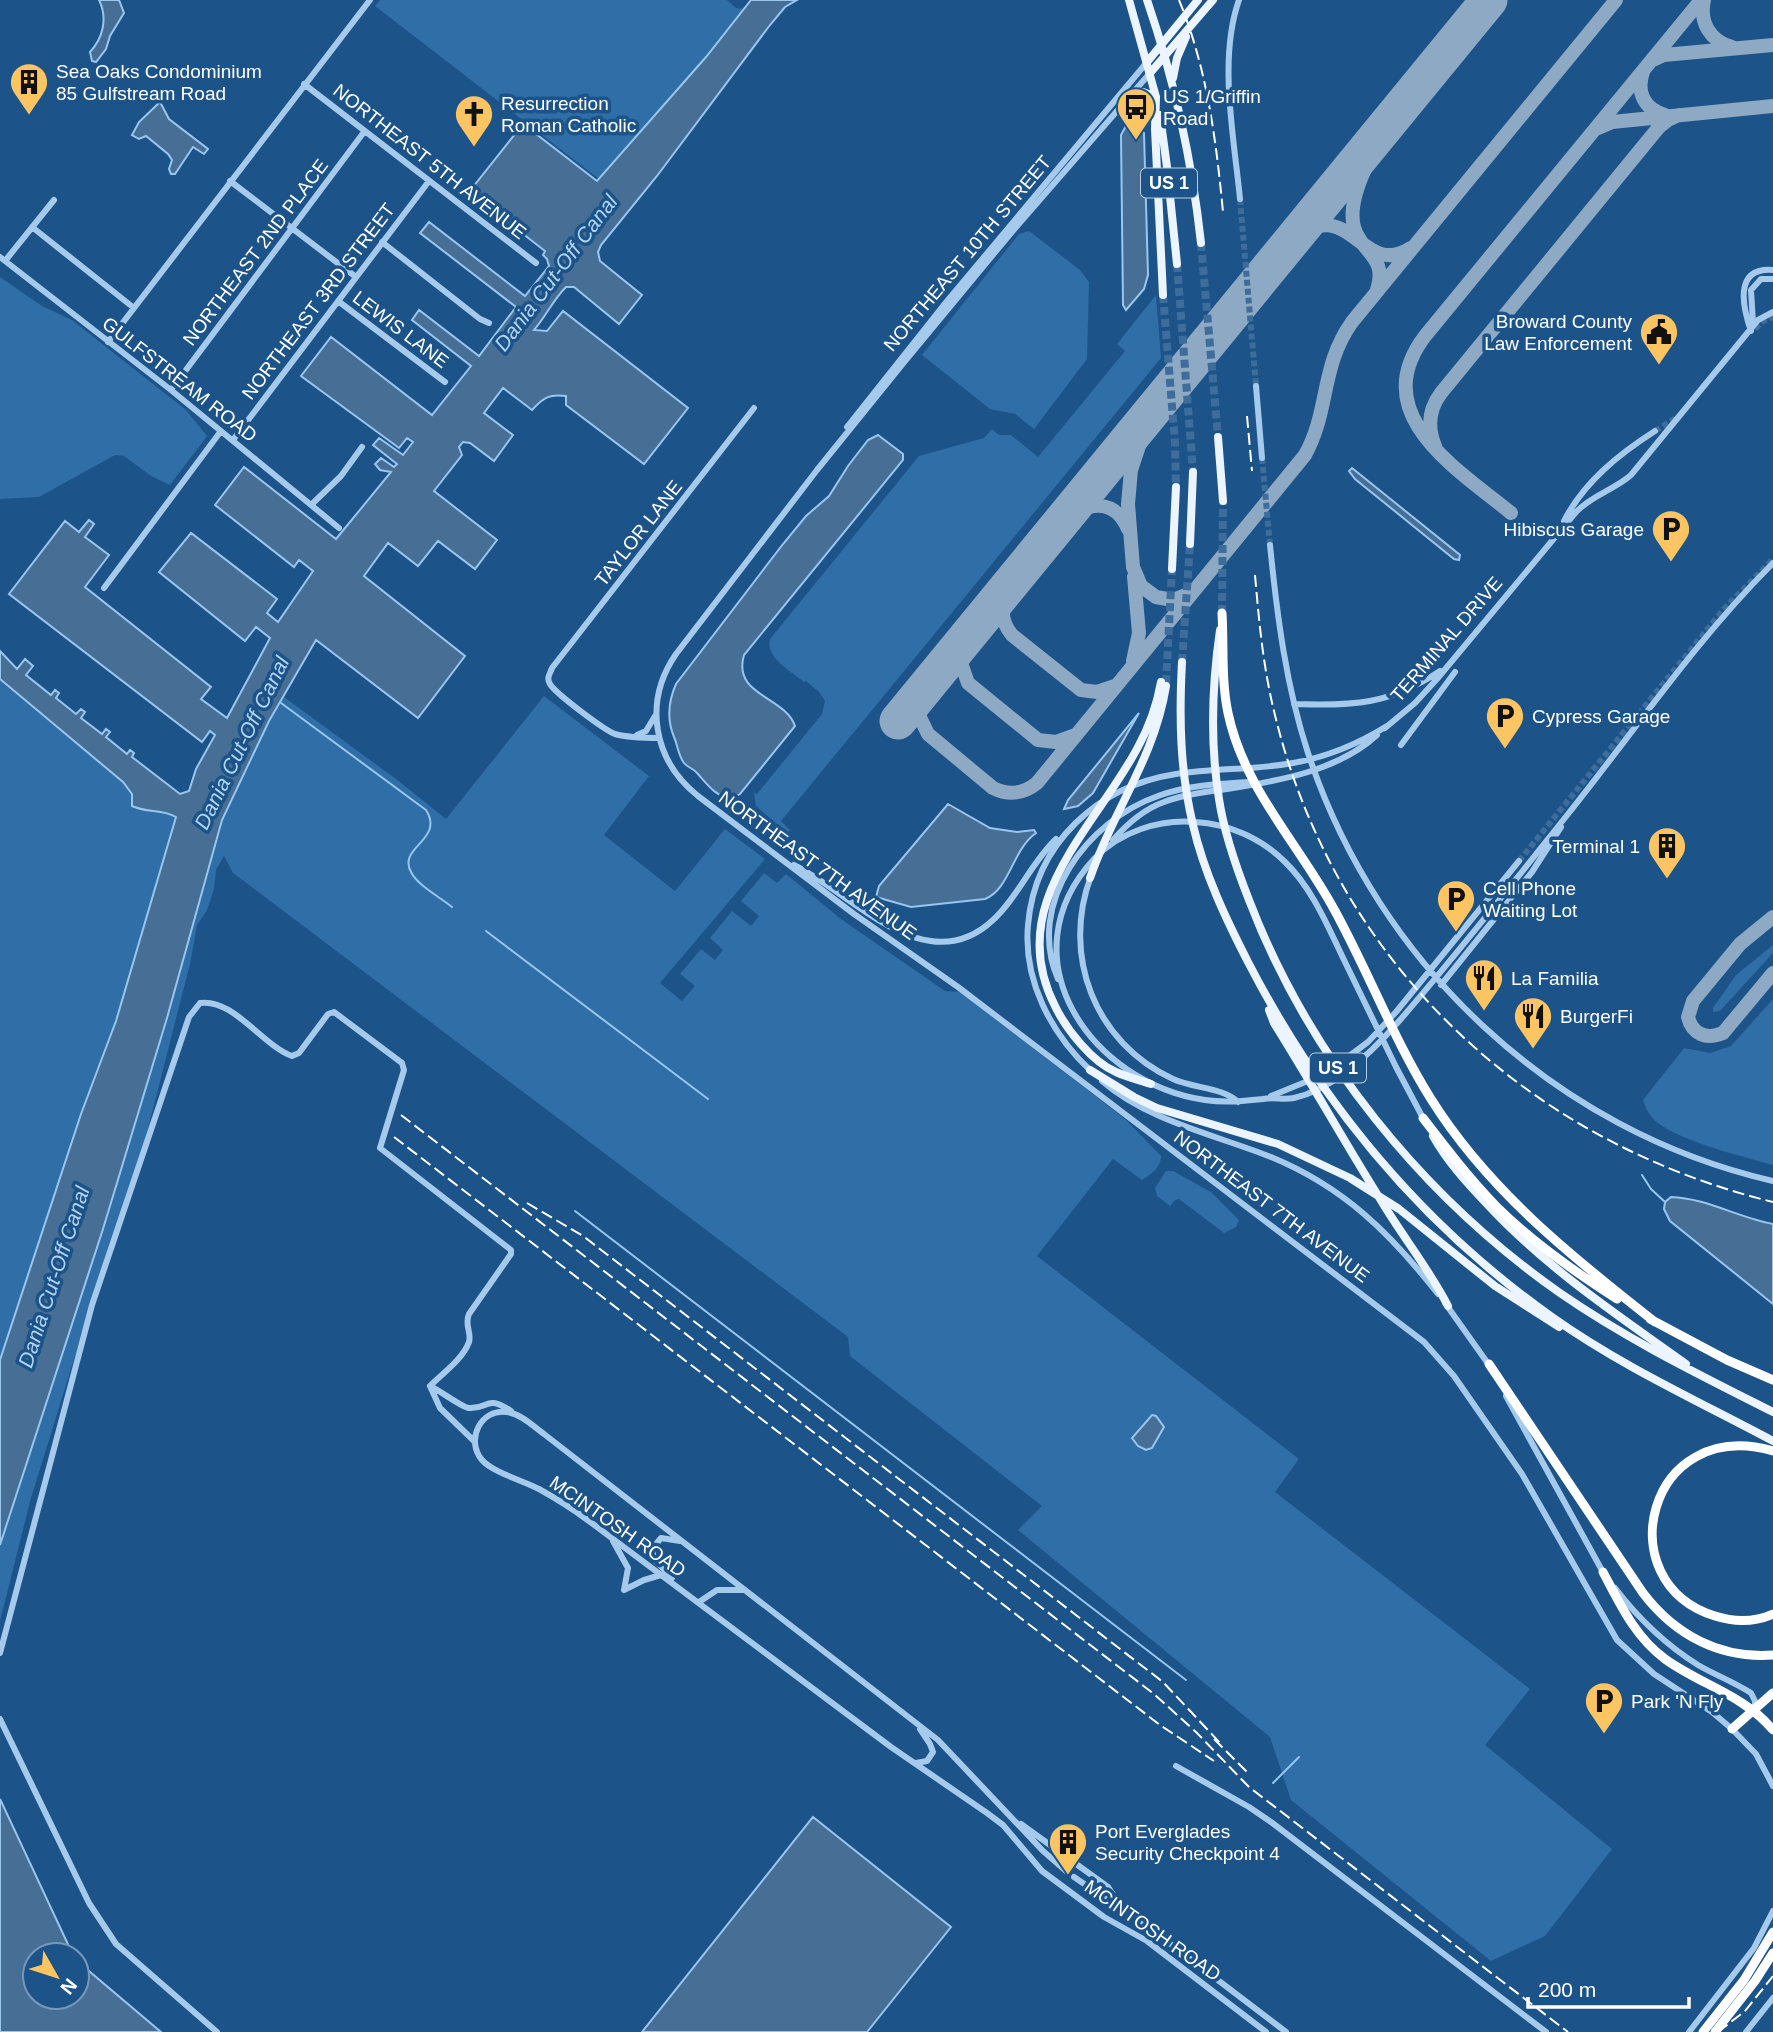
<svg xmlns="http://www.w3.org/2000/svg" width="1773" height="2032" font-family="Arial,sans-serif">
  <rect width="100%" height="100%" fill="#1c5389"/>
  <path fill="#2f6ea7" d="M380,0H727L736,8L744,9L706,57L599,179L375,6Z
    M1029,231L1080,270L1089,282L1087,359L1034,429L1015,414L990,409L922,355L1019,234Z
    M0,277L42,306L72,320L186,410L207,436L170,485L151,476L124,456L115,455L39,497L0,499Z
    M1156,295L1161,358L781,821L790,830L788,834L756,806L754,793L757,794L822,714L825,701L819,692L806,681L804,682C791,671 765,658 770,639L919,456L984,438L992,429L999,435H1011L1038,457L1125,351L1117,344Z
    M0,669L182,812L116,1020L34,1255L0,1360Z
    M544,696L649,776L604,835L675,891L725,829L765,859L660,983L682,1001L695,986L680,974L701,949L715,960L723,950L710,938L732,911L751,926L759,916L741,901L764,873L777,883L786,874L841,919L945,991L960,992L1125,1119L1161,1156C1161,1168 1151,1174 1142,1180L1113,1159L1037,1256L1299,1459L1275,1492L1530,1689L1485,1745L1612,1849L1545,1936L1491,1961L1291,1800L1270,1737L1018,1530L1042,1506L850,1356L848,1337L233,873L224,856L216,870L214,889L207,910L197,925L190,964L143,1148L101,1272L58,1411L31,1498L0,1621V1545L103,1229L167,1018L214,843C232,792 255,743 284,697L400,782L446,819Z
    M1773,945V953L1720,1011L1713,1012V1008L1736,975Z
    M1773,999V1165C1744,1157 1680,1141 1658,1123C1650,1117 1646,1109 1643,1100L1684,1048L1710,1053L1731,1046Z
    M1166,1171H1173L1211,1192L1239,1220L1236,1227L1224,1233L1179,1199L1175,1200L1170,1206L1157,1196L1155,1188Z"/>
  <path fill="#476f96" stroke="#98c6ee" stroke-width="2" d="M99,0H119L124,13L110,36L106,49L96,62L92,61L90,52C103,38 108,18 99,0Z
    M751,0H797L785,7L770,25L657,176L601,245L598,252L600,261L642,295L619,324L574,287H566C553,300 546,316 534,330L547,331L563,311L688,408L644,464L566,405V396C549,394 544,397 532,410L503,388L484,413L513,435L494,461L470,443L463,442L459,447L462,455L434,491L497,540L475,569L438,541L418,566L388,543L364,576L465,656L418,718L316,640L269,721L222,820L167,1018L103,1229L0,1545V1360L81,1114L116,1021L176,817C163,809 146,813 132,806V794L123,782L0,679V651L17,669L25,659L33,666L26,675L51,695L55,690L59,693L56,698L76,714L81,709L85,712L81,718L102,734L106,729L110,732L106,737L127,754L130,750L134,753L132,757L180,794L189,791L196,769L215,735L210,731L202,742L9,594L65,521L79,532L89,520L94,524L85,537L109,555L85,587L211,687L201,699L227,718L270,638L256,627L245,641L159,572L191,533L277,599L267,613L278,622L313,571L299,560L294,567L215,505L244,467L336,539L391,472L380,470L375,464L381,458L394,467L397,464L373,445L379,438L403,455L413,442L407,438L399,448L301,376L331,337L432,415L471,366L412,320L419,310L479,356L516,307L420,233L429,222L525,296L549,266L547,259L543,255L545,251L469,192L523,124L597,181L706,57Z
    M160,102L169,119L208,149L204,154L193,147L175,174H171L169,169L172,160L168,154L146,136L139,139L132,135L139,122Z
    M1135,120L1144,133L1148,275L1144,289L1126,310L1123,305L1121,135L1127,124Z
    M878,435L903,454V460L744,655C732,696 785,696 795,726L740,794L731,799C715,796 707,784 697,773C693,768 688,768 684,763C678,755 678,746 674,737C667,720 668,702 676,684L783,544L806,516L829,496L848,466L868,440Z
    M1352,468L1460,555L1459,560L1454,559L1355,479L1349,471Z
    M1139,713L1093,793L1078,806L1064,809L1068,800Z
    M948,804L990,828L1017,832L1034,830L1036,833C1012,850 1010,889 985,899L911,907L876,897L879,886Z
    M1671,1197C1706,1198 1739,1218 1773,1224V1304L1670,1221L1664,1209L1665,1202Z
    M1152,1415L1156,1416L1164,1427L1152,1448L1146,1450L1138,1446L1132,1438Z
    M0,1799L73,1955H35V1997H77V1961L161,2032H0Z
    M813,1817L951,1927L867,2032H642Z"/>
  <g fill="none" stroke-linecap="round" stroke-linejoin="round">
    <path stroke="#98c6ee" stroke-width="2" d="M281,703L426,810C445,840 397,847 411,872C418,886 440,897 452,907
      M486,931L708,1099
      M1642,1175L1651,1189L1665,1202
      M575,1211L1186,1680
      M1273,1783L1299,1757"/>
    <path stroke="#8ea9c4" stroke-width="14" d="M1704,0C1699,22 1710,41 1732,47
      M1653,60L1664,55L1773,45
      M1643,72C1636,92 1644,109 1665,115
      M1598,128L1612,122L1773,106
      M1288,245C1350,186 1359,281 1411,248
      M1377,290C1388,256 1361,253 1354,227C1345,194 1380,139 1397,112
      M1167,393L1143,434L1131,470L1128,504L1133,567L1141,586L1156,597L1173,600L1191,593
      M1435,446C1427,427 1429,409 1441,393L1659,127L1668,120L1679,115
      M1511,513C1459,470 1365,415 1425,336L1701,0
      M1062,521C1085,503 1114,496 1128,529
      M1014,580C1002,599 997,617 1012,635L1081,690L1097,692L1115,686
      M972,631L962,648L960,660L968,683L1038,740L1056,742L1075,735
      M1133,661L1139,633L1134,577
      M913,703L928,734L993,788C1009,796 1023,794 1037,783L1305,455C1330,410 1320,367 1352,322L1616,0
      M1773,917L1740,944L1693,1001L1688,1017C1692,1034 1706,1040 1723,1033L1773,973"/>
    <path stroke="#8ea9c4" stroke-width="37" d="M898,721L1489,0"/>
    <path stroke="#3e6d9b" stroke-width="6" stroke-dasharray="6 3" stroke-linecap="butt" d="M1240,199L1256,386
      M1755,329L1763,321L1773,317
      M1655,431L1679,416
      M1262,458L1270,545
      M1519,861L1724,609L1773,559"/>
    <path stroke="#3e6d9b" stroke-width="8" stroke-dasharray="8 4" stroke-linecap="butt" d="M1201,243L1218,437
      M1177,264L1193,472
      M1163,295L1175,443L1176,487
      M1222,613L1223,501
      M1182,662L1190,544
      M1166,683L1172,569"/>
    <path stroke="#a5caec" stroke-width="6" d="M1239,0C1218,59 1234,137 1240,199
      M1150,73L1011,233L905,361L817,470L676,654C643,702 653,760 698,796L854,914L958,987L1424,1342L1454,1376L1522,1474L1617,1640L1654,1674L1712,1712L1732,1729L1756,1754L1773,1786
      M304,84L536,263
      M230,181L356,277
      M32,227L134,308
      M382,242L480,319L489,323
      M0,257L171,390L339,528
      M5,261L54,200
      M338,301L445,382
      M1753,323L1751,290L1761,279H1773
      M1751,331C1743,308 1733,267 1773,270
      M108,342L370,0
      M1256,386L1262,458
      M171,390L364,132
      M847,427L943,306L1148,61
      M233,440L429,181
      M311,505L341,476L362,447
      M1564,521C1584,482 1619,454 1655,431
      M1270,545C1277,615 1286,686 1308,753C1378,965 1555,1131 1773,1181
      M104,588L221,431
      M1294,704C1353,706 1389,705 1440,671
      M1385,728L1415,703L1437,679L1576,512C1592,495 1614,490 1631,475L1758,320L1773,312
      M637,735L646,731L655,716
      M659,738C644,738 629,738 615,734C604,730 555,693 550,684C546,678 550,674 552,668L754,408
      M1401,745L1455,672
      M1113,840C1127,824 1144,809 1164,802C1184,794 1207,792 1227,789C1278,781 1338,771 1377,735
      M794,865C852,893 926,983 993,920C1018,897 1031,863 1056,839
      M1091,876C1061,956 1095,1043 1173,1079C1192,1088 1225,1088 1238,1102
      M1058,979C1025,903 1088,820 1158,796C1187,785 1219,784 1249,782
      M1441,985L1532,872L1561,827
      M1091,1071C1051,1034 1023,980 1028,925C1035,843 1098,786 1176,774C1215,768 1255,770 1293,763C1327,757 1358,744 1387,726
      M1102,1081C1148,1121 1216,1135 1271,1157C1344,1187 1391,1234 1438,1294
      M1271,1096L1325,1074L1368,1042L1396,1012L1519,861
      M1423,1118L1396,1067C1379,1032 1362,997 1345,962C1328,927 1313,889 1285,862C1261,838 1229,824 1195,822C1159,819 1119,832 1094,859C1004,957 1090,1083 1205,1100C1225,1103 1243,1101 1263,1099C1273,1097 1284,1100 1294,1098C1335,1089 1374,1050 1400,1020C1458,953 1513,883 1568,814C1636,729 1695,641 1773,563
      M1445,1303L1489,1365
      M430,1386C439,1390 463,1408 469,1408C490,1409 485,1394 511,1411
      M430,1386L440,1408L474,1441
      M1506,1396L1604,1574
      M613,1541L628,1568L624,1590
      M672,1578L654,1559L652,1549L661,1538L680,1541
      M1615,1588C1638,1618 1666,1645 1698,1665C1715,1675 1734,1682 1751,1693L1755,1701V1709
      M624,1590L644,1580L661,1575
      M699,1602L717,1590H745
      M0,1653L92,1305L189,1017L200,1003C233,998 262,1045 292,1056L299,1053L328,1014L334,1012L402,1063L404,1070L380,1148L511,1250V1254L469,1314C464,1325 472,1333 469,1342C463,1359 442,1374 430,1386
      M0,1719L89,1903L116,1944L217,2032
      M916,1763L927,1761L933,1752L930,1744L920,1729
      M1176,1766L1249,1807L1271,1822L1546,2032
      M1021,1824L1108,1887L1122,1908
      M1066,1871L1043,1851L938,1740L544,1434C533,1426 521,1414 507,1412C481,1408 465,1440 482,1460C492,1472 524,1481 539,1489C557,1499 573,1509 589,1521L891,1747L987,1813L1003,1825L1042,1871L1104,1917L1147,1941L1266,2032
      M1074,1877L1156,1933L1286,2032
      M1689,2032L1754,1948L1773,1911
      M1746,2032L1773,1998"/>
    <path stroke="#ebf4ff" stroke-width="8" d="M1129,0L1156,97L1155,129L1163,295
      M1147,0C1174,79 1192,160 1201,243
      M1148,61L1198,0
      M1151,72L1213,0
      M1173,78L1177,58L1186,37
      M1130,96L1143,92L1156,97
      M1160,115L1167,167L1177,264
      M1218,437L1223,501
      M1190,544L1193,472
      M1172,569L1176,487
      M1220,630C1212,685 1210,743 1219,799C1224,833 1236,867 1249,900C1309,1057 1423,1197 1560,1293C1628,1340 1700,1375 1773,1412
      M1182,662C1179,718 1180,771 1193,825C1204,873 1226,919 1248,962C1321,1103 1422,1225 1552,1317C1621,1366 1698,1401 1773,1441
      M1090,878C1113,810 1154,760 1166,686
      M1269,1010L1274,1023C1311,1082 1345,1143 1382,1202C1403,1237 1429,1269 1448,1306
      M1090,1070L1134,1097L1157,1108L1278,1144L1350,1178L1399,1209L1495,1286L1559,1327
      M1151,1084C1139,1080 1127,1077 1116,1072C1092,1062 1066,1029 1055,1006C1003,904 1094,830 1138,747C1149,727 1157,705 1161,682
      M1433,1136C1447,1161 1466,1182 1486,1203C1545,1267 1616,1314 1686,1364"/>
    <path stroke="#fff" stroke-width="9" d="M1222,613C1224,646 1221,680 1228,713C1244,789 1299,844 1335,911C1369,973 1394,1040 1431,1099C1488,1190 1572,1257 1655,1322
      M1423,1118C1446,1148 1469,1178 1496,1206C1532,1242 1575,1272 1617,1299
      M1650,1319L1727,1360L1773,1380
      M1489,1364L1643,1593C1675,1635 1720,1659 1773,1655
      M1773,1451C1648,1415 1606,1582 1715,1616C1734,1622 1755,1622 1773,1614
      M1603,1572C1620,1604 1635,1637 1665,1659C1701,1685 1744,1695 1773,1730
      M1732,1729L1773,1693
      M1703,2032L1744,1980L1773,1932
      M1715,2032L1755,1981L1773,1953"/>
    <path stroke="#fff" stroke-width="2" stroke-dasharray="12 5" stroke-linecap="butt" d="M1179,0C1207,68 1216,139 1223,212
      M1247,416L1252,471
      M1255,575C1259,621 1263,666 1274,711C1333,961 1527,1142 1773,1202
      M401,1115L1154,1694L1196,1732L1249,1787L1568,2032
      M394,1137L1160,1725L1214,1761
      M527,1203L583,1236L1163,1682L1221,1744
      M1214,1739L1249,1774
      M1718,2032L1745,2011L1773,1976"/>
  </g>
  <defs>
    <g id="building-pin" transform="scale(2.0125)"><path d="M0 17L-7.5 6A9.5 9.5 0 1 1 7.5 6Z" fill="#fdc562" stroke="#1c5389"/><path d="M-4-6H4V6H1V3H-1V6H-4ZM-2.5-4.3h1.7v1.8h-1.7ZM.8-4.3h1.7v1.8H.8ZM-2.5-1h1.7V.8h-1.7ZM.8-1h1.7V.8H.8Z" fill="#111"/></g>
    <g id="bus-pin" transform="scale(2.0125)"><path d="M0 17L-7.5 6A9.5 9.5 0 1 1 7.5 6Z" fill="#fdc562" stroke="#1c5389"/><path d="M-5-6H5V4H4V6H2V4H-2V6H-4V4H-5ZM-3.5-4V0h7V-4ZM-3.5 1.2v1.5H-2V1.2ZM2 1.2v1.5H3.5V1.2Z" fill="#111"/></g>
    <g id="church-pin" transform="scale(2.0125)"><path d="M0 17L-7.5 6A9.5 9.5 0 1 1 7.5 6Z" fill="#fdc562" stroke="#1c5389"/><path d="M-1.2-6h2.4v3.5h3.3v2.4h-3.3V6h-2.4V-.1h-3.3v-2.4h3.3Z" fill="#111"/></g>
    <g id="civic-pin" transform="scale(2.0125)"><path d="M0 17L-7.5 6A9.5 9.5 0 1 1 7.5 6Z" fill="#fdc562" stroke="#1c5389"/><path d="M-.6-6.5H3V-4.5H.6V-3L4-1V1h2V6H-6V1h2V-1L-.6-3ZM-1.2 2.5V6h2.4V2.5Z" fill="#111"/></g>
    <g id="parking-pin" transform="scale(2.0125)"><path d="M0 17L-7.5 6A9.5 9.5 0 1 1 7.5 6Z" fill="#fdc562" stroke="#1c5389"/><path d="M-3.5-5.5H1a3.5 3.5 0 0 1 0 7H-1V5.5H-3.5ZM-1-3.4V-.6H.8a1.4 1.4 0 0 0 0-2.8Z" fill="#111"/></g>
    <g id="restaurant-pin" transform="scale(2.0125)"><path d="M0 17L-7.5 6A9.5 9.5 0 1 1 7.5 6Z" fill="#fdc562" stroke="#1c5389"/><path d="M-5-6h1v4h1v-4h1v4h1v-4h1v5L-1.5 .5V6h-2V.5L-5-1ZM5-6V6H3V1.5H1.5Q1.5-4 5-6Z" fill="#111"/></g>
  </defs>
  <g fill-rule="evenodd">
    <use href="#building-pin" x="29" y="82"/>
    <use href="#bus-pin" x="1136" y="107"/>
    <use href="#church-pin" x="474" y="114"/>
    <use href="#civic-pin" x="1659" y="332"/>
    <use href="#parking-pin" x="1671" y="529"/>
    <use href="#parking-pin" x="1505" y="716"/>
    <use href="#building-pin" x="1667" y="846"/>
    <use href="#parking-pin" x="1456" y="899"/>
    <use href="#restaurant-pin" x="1484" y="978"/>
    <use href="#restaurant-pin" x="1533" y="1016"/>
    <use href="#parking-pin" x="1604" y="1701"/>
    <use href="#building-pin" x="1068" y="1842"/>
  </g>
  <g text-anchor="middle" stroke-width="7" stroke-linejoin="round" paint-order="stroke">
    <g fill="#1c5389" stroke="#bbcbdc" stroke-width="2">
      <rect x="1141" y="168.5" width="56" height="29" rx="5"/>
      <rect x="1310" y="1053.5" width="56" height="29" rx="5"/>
    </g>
    <g font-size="18" font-weight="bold" fill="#fff">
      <text x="1169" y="189">US 1</text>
      <text x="1338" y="1074">US 1</text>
    </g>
    <g font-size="19" fill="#fff" stroke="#1c5389" text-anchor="start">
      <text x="56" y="78">Sea Oaks Condominium<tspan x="56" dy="22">85 Gulfstream Road</tspan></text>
      <text x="1163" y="103">US 1/Griffin<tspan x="1163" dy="22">Road</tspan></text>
      <text x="501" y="110">Resurrection<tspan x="501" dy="22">Roman Catholic</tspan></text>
      <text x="1632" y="328" text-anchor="end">Broward County<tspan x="1632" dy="22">Law Enforcement</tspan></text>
      <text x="1644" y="536" text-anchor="end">Hibiscus Garage</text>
      <text x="1532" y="723">Cypress Garage</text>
      <text x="1640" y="853" text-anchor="end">Terminal 1</text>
      <text x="1483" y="895">Cell Phone<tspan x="1483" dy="22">Waiting Lot</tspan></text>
      <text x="1511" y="985">La Familia</text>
      <text x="1560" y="1023">BurgerFi</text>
      <text x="1631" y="1708">Park 'N Fly</text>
      <text x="1095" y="1838">Port Everglades<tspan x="1095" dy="22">Security Checkpoint 4</tspan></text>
    </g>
    <g font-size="19" fill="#fff" stroke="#1c5389">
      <text transform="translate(430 161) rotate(38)" y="7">NORTHEAST 5TH AVENUE</text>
      <text transform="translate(255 252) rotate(-53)" y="7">NORTHEAST 2ND PLACE</text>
      <text transform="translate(967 253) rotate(-50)" y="7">NORTHEAST 10TH STREET</text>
      <text transform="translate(318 301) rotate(-53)" y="7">NORTHEAST 3RD STREET</text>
      <text transform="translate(401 329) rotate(37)" y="7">LEWIS LANE</text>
      <text transform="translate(180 379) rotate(38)" y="7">GULFSTREAM ROAD</text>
      <text transform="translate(638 533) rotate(-52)" y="7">TAYLOR LANE</text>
      <text transform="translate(1446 639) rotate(-49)" y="7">TERMINAL DRIVE</text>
      <text transform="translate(818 865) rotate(36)" y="7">NORTHEAST 7TH AVENUE</text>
      <text transform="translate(1272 1206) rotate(37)" y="7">NORTHEAST 7TH AVENUE</text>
      <text transform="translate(618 1526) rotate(35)" y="7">MCINTOSH ROAD</text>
      <text transform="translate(1153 1930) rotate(35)" y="7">MCINTOSH ROAD</text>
    </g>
    <g font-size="21" font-style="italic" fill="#b1d4f3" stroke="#1c5389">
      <text transform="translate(556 273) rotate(-53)" y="7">Dania Cut-Off Canal</text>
      <text transform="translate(242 743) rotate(-64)" y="7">Dania Cut-Off Canal</text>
      <text transform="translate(54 1277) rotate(-72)" y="7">Dania Cut-Off Canal</text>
    </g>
  </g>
  <g transform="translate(56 1976) rotate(129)"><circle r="33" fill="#1c5389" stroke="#7798b8" stroke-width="2"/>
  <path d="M0-5L12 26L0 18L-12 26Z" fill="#fdc562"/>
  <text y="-10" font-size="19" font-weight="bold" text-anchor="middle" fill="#ffffff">N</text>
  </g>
  <path d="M1528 1997v10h161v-10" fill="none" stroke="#ffffff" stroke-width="3.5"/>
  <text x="1538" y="1997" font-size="21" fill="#ffffff" stroke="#1c5389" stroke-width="5" paint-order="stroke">200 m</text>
</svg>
